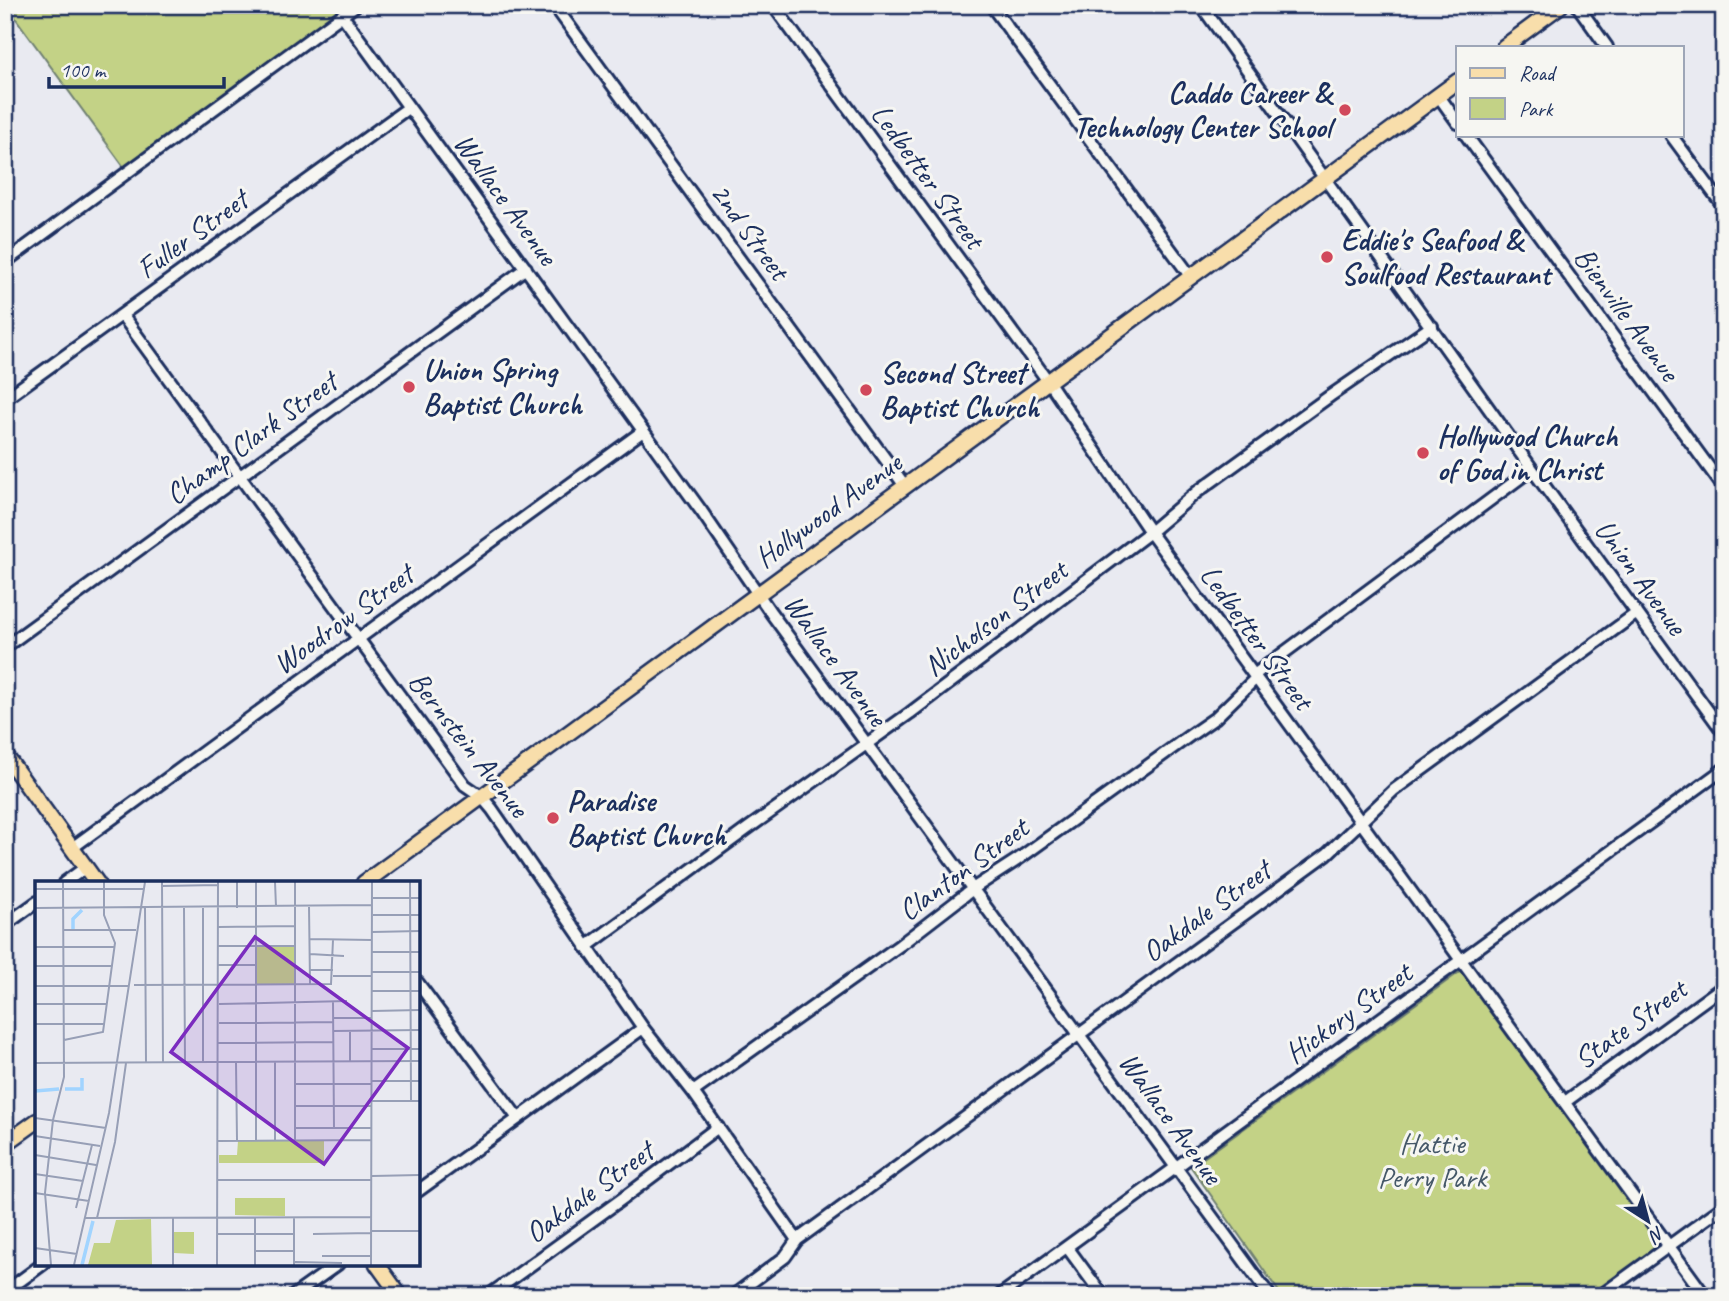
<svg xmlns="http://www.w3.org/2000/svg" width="1729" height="1301" font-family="Caveat,sans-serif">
  <rect width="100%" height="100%" fill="#e9eaf1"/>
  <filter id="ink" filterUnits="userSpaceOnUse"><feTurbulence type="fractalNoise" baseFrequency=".0143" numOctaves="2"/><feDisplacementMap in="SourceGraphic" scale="14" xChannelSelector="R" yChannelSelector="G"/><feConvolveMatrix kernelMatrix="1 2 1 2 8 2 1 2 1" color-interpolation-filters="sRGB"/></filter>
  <g filter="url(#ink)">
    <path fill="#c3d286" stroke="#6f8072" stroke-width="2" d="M6,5H345L124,167Z
      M1461,971L1660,1245L1591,1296H1282L1191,1167Z"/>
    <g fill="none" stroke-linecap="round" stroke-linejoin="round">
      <g stroke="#1b2f5e" stroke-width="16">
        <path id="minor" d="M554,5L905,486
          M773,5L1048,381L1150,532L1705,1296
          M991,5L1191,277
          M1201,5L1532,469L1724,733
          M1577,5L1607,47
          M342,15L702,512L771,613L1270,1296
          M1438,95L1458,123
          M1466,135L1724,488
          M1671,135L1724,207
          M5,262L356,5
          M122,315L465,785L481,796L492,809L643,1028L693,1092L797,1240
          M5,399L408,108
          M5,647L526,268
          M1254,675L1532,469
          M72,848L643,431
          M64,883L86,867
          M5,925L37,902
          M586,947L747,829L910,713L1150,532L1197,492L1330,396L1432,326
          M418,983L517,1117
          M693,1092L900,945L974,888L1017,860L1192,734L1215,718L1256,678
          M1565,1102L1724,986
          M418,1191L643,1028
          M1067,1247L1103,1296
          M5,1292L43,1264
          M293,1296L338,1264
          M488,1296L626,1196L718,1127
          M733,1296L785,1257L797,1240L1327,854L1394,790L1637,613
          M999,1296L1724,769
          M1600,1296L1724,1206"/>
      </g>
      <g stroke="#1b2f5e" stroke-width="19">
        <path id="major" d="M1504,47L1561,5
          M5,755L97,883
          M364,883L1458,81
          M5,1144L37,1121
          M377,1264L400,1296"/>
      </g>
      <use href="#minor" stroke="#f6f6f2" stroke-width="10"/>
      <use href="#major" stroke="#f8deab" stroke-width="14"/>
    </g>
  </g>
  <g fill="#d1495b" stroke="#f6f6f2" stroke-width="2.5">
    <circle cx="1345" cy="110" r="7"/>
    <circle cx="1327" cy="257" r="7"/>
    <circle cx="409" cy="387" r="7"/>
    <circle cx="866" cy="390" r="7"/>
    <circle cx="1423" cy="453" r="7"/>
    <circle cx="553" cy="818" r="7"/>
  </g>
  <g text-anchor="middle" stroke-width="6" stroke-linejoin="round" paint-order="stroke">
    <g font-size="30" font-weight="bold" fill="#1b2f5e" stroke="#f6f6f2" text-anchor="start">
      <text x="1331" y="103" text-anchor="end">Caddo Career &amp;<tspan x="1331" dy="34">Technology Center School</tspan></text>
      <text x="1341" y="250">Eddie's Seafood &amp;<tspan x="1341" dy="34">Soulfood Restaurant</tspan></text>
      <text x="423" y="380">Union Spring<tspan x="423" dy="34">Baptist Church</tspan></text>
      <text x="880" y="383">Second Street<tspan x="880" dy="34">Baptist Church</tspan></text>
      <text x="1437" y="446">Hollywood Church<tspan x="1437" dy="34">of God in Christ</tspan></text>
      <text x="567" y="811">Paradise<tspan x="567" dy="34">Baptist Church</tspan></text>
    </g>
    <g font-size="30" fill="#1b2f5e" stroke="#f6f6f2">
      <text transform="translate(928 176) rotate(54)" y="10">Ledbetter Street</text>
      <text transform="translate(506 199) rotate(54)" y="10">Wallace Avenue</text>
      <text transform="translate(750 231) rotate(54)" y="10">2nd Street</text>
      <text transform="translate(192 234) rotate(-36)" y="10">Fuller Street</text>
      <text transform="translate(1627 314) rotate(54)" y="10">Bienville Avenue</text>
      <text transform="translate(251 438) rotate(-36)" y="10">Champ Clark Street</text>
      <text transform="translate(828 510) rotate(-36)" y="10">Hollywood Avenue</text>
      <text transform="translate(1641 577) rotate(54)" y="10">Union Avenue</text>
      <text transform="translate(995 618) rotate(-37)" y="10">Nicholson Street</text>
      <text transform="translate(343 619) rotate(-36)" y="10">Woodrow Street</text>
      <text transform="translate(1257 637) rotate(54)" y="10">Ledbetter Street</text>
      <text transform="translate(836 660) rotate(54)" y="10">Wallace Avenue</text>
      <text transform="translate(469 744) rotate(52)" y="10">Bernstein Avenue</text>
      <text transform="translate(963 869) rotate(-36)" y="10">Clanton Street</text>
      <text transform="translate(1206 911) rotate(-36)" y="10">Oakdale Street</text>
      <text transform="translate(1348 1013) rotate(-36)" y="10">Hickory Street</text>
      <text transform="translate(1630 1024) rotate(-36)" y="10">State Street</text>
      <text transform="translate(1171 1118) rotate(54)" y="10">Wallace Avenue</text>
      <text transform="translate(589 1192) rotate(-36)" y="10">Oakdale Street</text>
    </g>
    <g font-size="30" fill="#455868" stroke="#f6f6f2">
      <text x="1432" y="1153">Hattie<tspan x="1432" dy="34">Perry Park</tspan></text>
    </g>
  </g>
  <g transform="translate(35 881)">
    <rect width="385" height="385" fill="#e9eaf1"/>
    <path d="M259,65V103H222V66ZM203,260H289V282H184V274H202ZM200,317H250V335L200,334ZM116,338L117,384H53L59,362H75L81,339ZM139,351H159V373L139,372Z" fill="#c3d286"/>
    <path fill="none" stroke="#a1d4ff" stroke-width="3.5" d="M38,48V38L47,29M30,208H47V197M0,210L24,208M47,384L58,340"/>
    <path fill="none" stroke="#979fb6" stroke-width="2" d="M127,1L128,182M202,1V27M240,1L241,26M375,1L376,220M127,5L183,4M0,8H108M338,17H385M274,25L275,103M0,27L337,24M110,27L111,182M149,27L150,182M168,27V182M338,34H385M183,46L260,45M29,49H101M337,51L385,50M275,58L337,59M183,65H260M0,66H80M337,71H385M275,73L309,75M183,84H221M0,85H77M275,89H298M337,91H385M298,95H337M99,104L296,103L298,59M0,105H93M337,110H385M298,121L299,247M0,123H72M184,123L312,120M337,130L385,129M298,137H337M184,142H221M221,142L298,141M0,143H69M298,150L385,149M315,150V181M29,159L68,151L80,62L69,34V1M183,162L298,161M337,168H385M240,181V259M0,182L385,180M201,182L202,259M337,200H385M260,203H337M337,220H385M260,225H337M0,237L71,247M260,247H337M0,255L65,265M221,259V1M260,259V1M183,260L337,259M0,274L61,284M0,293L48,300M337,295L385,294M183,299H337M0,312L54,320M41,327L57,264M220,336V384M49,337L337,336M62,337L80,261L91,182M337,350H385M183,353H220M220,353H259M278,353L337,352M0,367L42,373M220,370H259M287,375H336M260,381L307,382M16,384L10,312L18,239L29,196L28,1M39,384L74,232L110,1M138,384V337M182,384L183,1M259,384V336M336,384L337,1"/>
    <path fill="#7b2cbf" fill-opacity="0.15" stroke="#7b2cbf" stroke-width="3.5" d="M220,56L373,167L289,283L136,171Z"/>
    <rect width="385" height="385" fill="none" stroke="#1b2f5e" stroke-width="3.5"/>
  </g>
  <rect width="1729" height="1301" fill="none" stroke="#f6f6f2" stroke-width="28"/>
  <rect x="14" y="14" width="1701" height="1273" fill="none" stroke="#1b2f5e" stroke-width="2.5" filter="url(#ink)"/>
  <rect x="1456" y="46" width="228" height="91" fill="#f6f6f2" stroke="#9ea6b7" stroke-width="2"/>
  <rect x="1470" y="68" width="35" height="10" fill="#f8deab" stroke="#9ea6b7" stroke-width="2"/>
  <text x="1519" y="80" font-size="21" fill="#1b2f5e">Road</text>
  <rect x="1470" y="98" width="35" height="21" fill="#c3d286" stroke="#9ea6b7" stroke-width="2"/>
  <text x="1519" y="116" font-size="21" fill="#1b2f5e">Park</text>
  <g transform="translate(1648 1221) rotate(144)" stroke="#f6f6f2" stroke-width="5" paint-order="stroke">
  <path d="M0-5L12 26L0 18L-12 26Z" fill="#1b2f5e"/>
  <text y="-10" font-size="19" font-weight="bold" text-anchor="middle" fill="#1b2f5e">N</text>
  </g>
  <path d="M49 77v10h175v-10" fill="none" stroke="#1b2f5e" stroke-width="3.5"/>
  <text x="60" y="77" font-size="21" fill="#1b2f5e" stroke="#f6f6f2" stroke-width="5" paint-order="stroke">100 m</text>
</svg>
